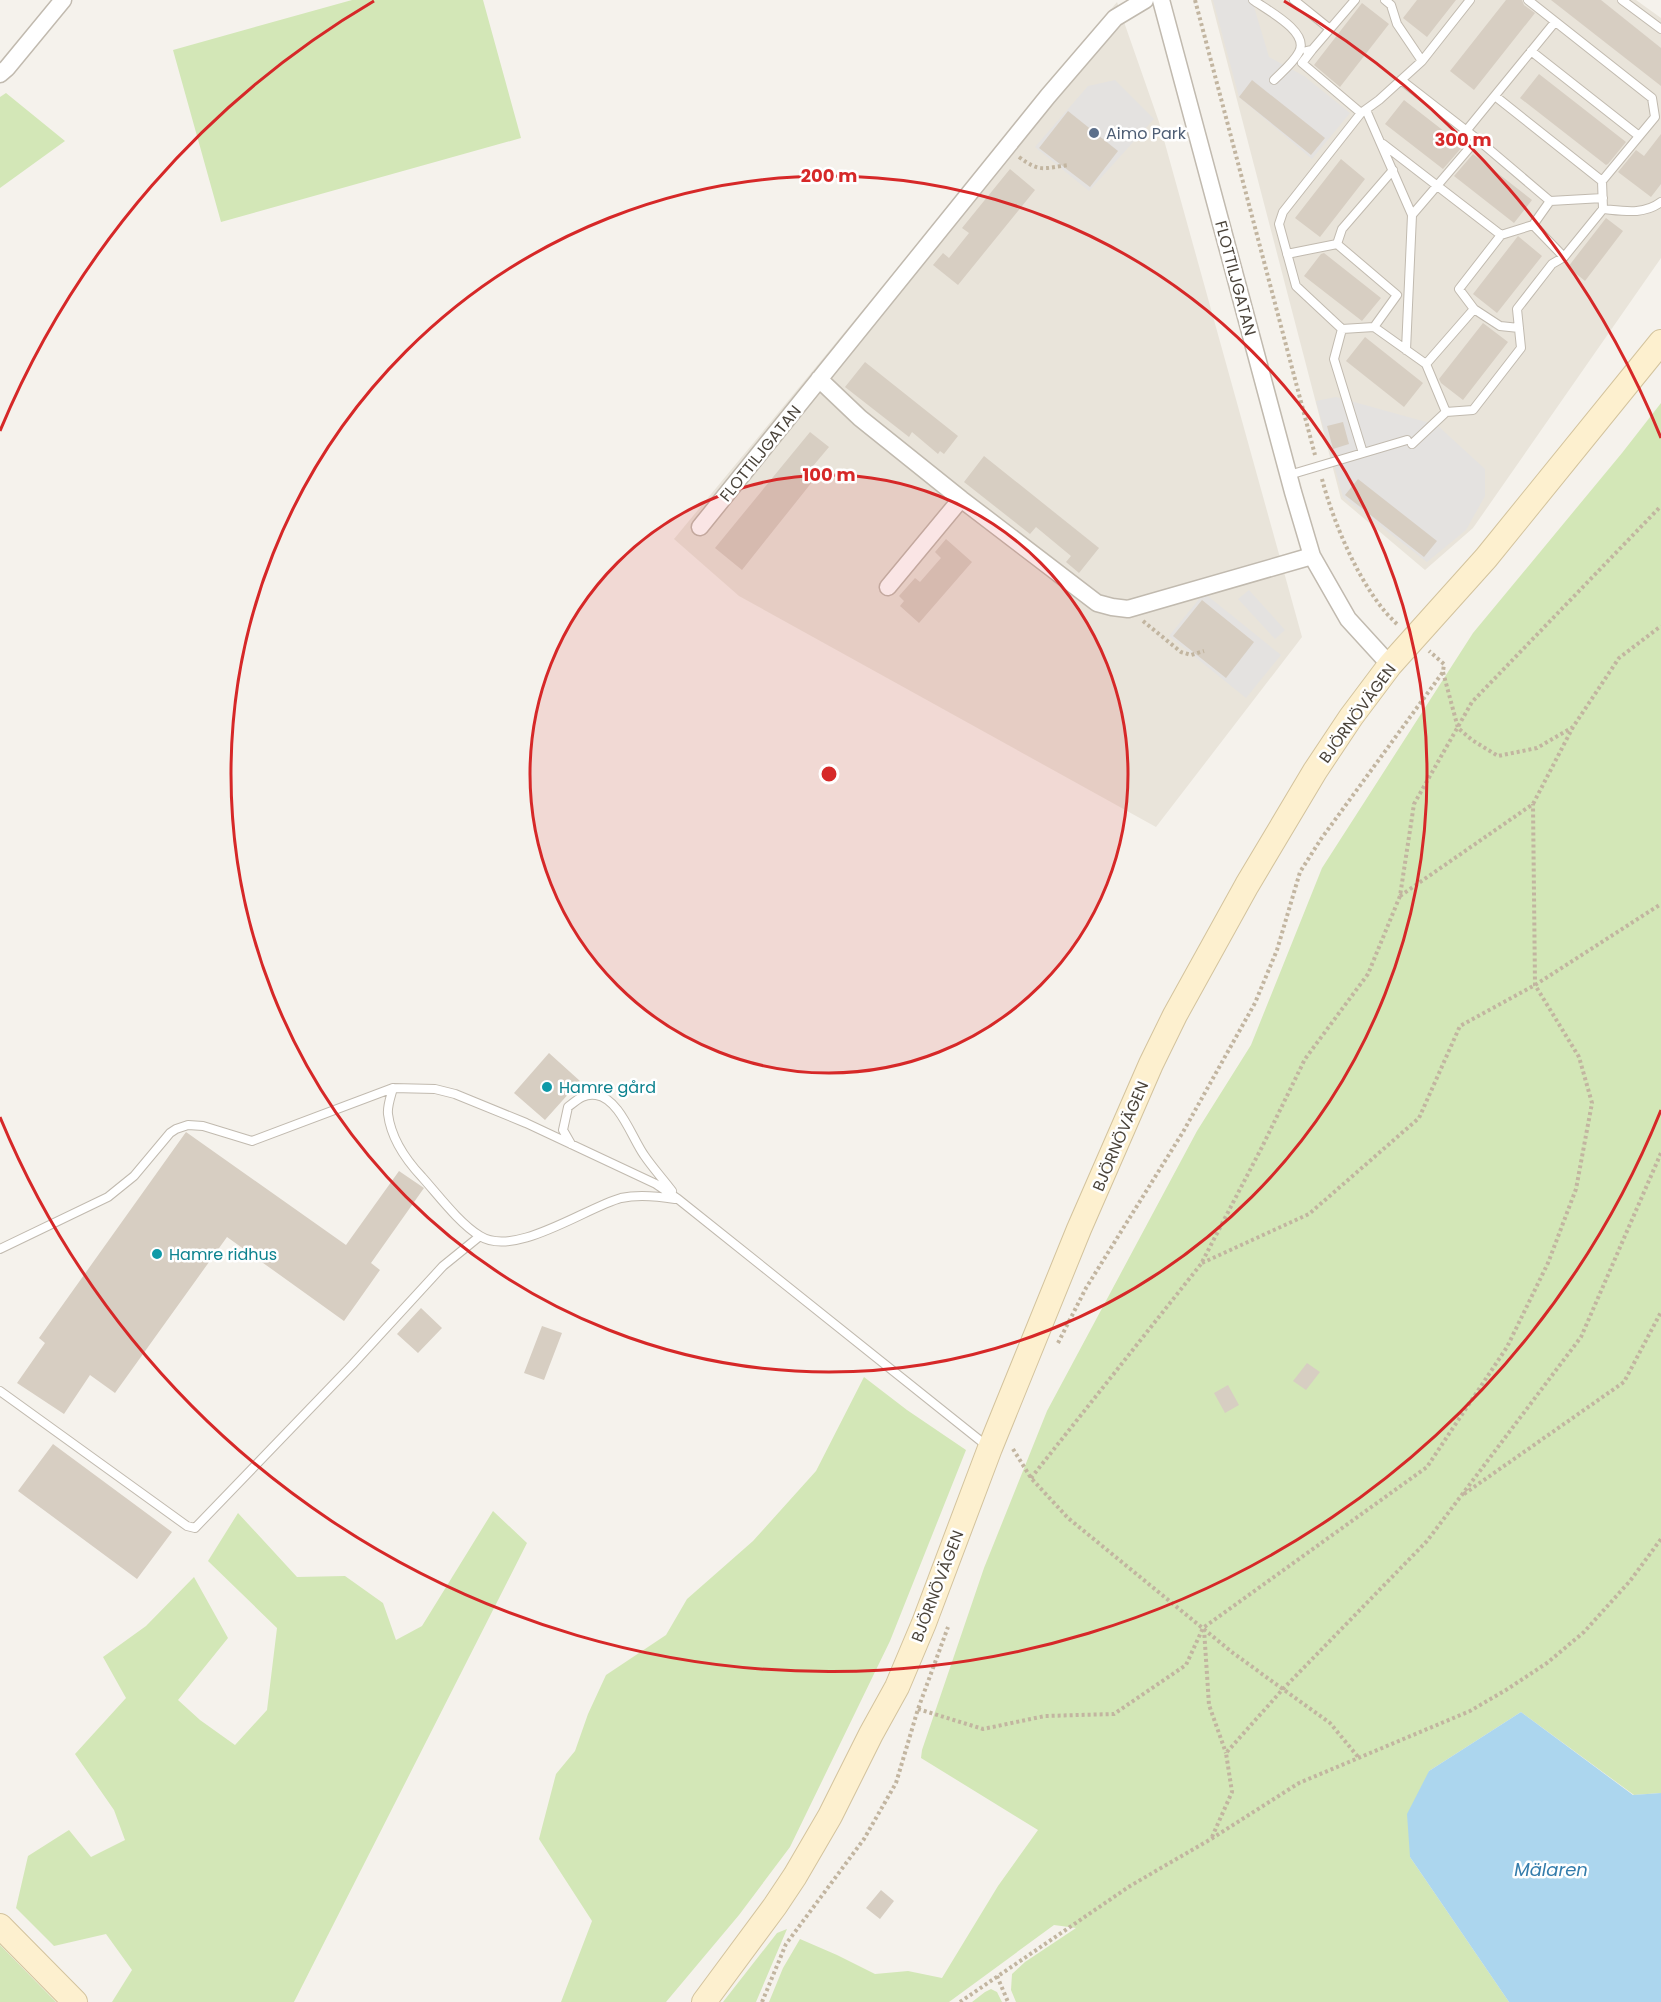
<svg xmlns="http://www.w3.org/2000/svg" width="1661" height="2002" font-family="Poppins,sans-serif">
  <rect width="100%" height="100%" fill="#f5f2ec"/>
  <path fill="#e9e4da" d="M1211,0H1636L1661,18V258L1473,528L1425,570L1341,499Z
    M1117,2L1159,122L1302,637L1156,827L739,596L674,539Z"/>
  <path fill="#d3e7b7" d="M352,0H483L521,138L221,222L173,50Z
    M6,93L65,141L0,188V97Z
    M1661,403V1793L1634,1795L1521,1712L1429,1771L1410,1857L1509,2002H1016L1011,1990L1012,1974L1025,1962L1076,1928L1054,1925L949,2002H769L783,1968L800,1939L837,1955L875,1974L908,1971L942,1978L998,1886L1038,1830L921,1758L922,1750L984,1568L1047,1411L1197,1131L1251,1045L1322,868L1473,633L1622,453Z
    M864,1377L907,1410L966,1450L890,1641L790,1847L739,1915L666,2002H561L592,1921L539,1839L556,1774L575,1751L588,1714L606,1675L666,1635L687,1599L753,1541L816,1471Z
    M493,1511L527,1543L294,2002H112L132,1970L106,1934L54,1946L16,1908L28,1856L69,1830L91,1857L125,1840L114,1810L75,1754L126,1698L103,1657L146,1626L194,1577L228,1638L178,1700L200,1720L235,1745L267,1710L277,1628L208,1561L238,1513L297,1577L345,1576L383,1603L396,1640L422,1626Z
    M787,1929L756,2002H723L777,1933Z
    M0,1945L56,2002H0Z
    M991,1989L997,1992L1002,2002H972L985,1992Z"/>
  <path fill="#e4e2e0" d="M1213,0H1252L1269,57L1304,76L1350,113L1312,159L1239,97Z
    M1115,80L1154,119L1089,191L1035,147L1088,86Z
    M1336,397L1437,425L1485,469V496L1466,530L1427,562L1343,497L1316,401Z
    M1249,590L1285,630L1275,639L1238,599Z
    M1204,593L1281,655L1246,698L1169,636Z"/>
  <path fill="#acd6ee" d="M1521,1712L1633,1795L1661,1793V2002H1509L1410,1857L1407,1814L1429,1771Z"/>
  <path fill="#d7cec2" d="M1417,0H1456L1427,37L1403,18Z
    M1506,0H1522L1524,5L1535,13L1474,90L1450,71Z
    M1551,0H1601L1661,48V86Z
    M1362,3L1389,24L1340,87L1314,65Z
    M1539,74L1626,142L1608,164L1606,165L1520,98Z
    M1252,80L1325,138L1311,155L1239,97Z
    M1404,100L1463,146L1443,169L1385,124Z
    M1068,111L1118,151L1090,187L1039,148Z
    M1661,134V184L1651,197L1618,172L1636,150L1644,156Z
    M1473,154L1532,200L1514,223L1454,176Z
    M1341,159L1365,179L1320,237L1295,218Z
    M1010,169L1035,190L958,285L933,265L943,253L949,258L969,233L962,228Z
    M1606,218L1623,231L1585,281L1568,267Z
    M1518,236L1542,256L1497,313L1473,294Z
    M1324,253L1381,298L1362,321L1304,276L1321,254Z
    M1483,323L1508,342L1463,400L1441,383L1439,379Z
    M1365,337L1423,383L1404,407L1346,361Z
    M865,362L958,436L944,454L940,451L938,454L912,432L909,437L845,387Z
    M1343,422L1349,444L1333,449L1327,426Z
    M810,432L829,447L813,466L820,472L742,570L715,548Z
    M984,456L1099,548L1079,573L1066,562L1071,556L1036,527L1030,534L964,482Z
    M1358,479L1437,541L1424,557L1345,495Z
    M946,539L972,562L919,623L900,606L904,601L899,596L915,578L920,582L941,558L935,552Z
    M1202,600L1254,642L1226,678L1173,636Z
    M549,1053L580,1081L545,1120L514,1093Z
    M186,1132L346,1245L399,1171L424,1188L371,1263L380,1270L344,1321L227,1237L115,1393L90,1375L64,1414L17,1383L45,1343L39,1338Z
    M421,1308L442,1328L418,1353L397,1334Z
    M542,1326L562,1333L544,1380L524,1373Z
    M1307,1363L1320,1372L1306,1390L1293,1381Z
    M1228,1385L1239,1405L1225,1413L1214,1393Z
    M53,1444L172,1532L137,1579L18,1491Z
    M881,1890L894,1901L880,1919L866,1908Z"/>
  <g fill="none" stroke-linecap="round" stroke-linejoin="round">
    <g stroke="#c1baaf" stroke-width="10">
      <path id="lane" d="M1253,0C1267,10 1310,32 1299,52C1294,62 1282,72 1274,80
        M1294,0L1330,29
        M1385,0L1391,5L1397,24L1422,61
        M1622,0L1661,29
        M1312,50L1302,63L1361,113
        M1307,51L1312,50L1355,0
        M1531,51L1639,136
        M1401,80L1477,139L1412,215
        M1495,96L1602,181
        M1366,110L1412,215L1406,350
        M1466,131L1555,22
        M1477,139L1550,201L1603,198
        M1383,144L1501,235L1459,289L1474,309
        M1550,201L1533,225L1564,257
        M1603,209C1624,211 1644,215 1661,202
        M1501,235L1533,225
        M1337,244L1342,229L1393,170
        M1287,254L1337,244L1397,295L1374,327
        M1342,329L1374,327L1426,364L1446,412
        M1426,364L1474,309L1500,326L1519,328
        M1412,444L1446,412L1473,410L1521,348L1517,309L1552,264L1564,257L1603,209L1602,181L1655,117L1652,98L1528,0
        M1363,453L1334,359L1342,329L1296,286L1279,224L1283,212L1361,113L1379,100L1422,61L1470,0
        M1289,475L1407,440
        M393,1088C391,1096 387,1106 388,1114C391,1138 406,1160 422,1177C439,1196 459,1223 480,1236C515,1258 585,1208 621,1198C639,1194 657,1196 675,1199
        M571,1144L563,1130L568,1107C577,1100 584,1093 596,1095C619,1098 632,1138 644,1155C652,1167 663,1179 672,1191
        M0,1249L108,1197L134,1176L170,1133L176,1129L188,1125L203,1126L252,1141L393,1088L435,1089L455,1094L526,1123L656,1184L678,1199L987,1446
        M0,1391L187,1526L195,1528L352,1365L443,1266L480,1236"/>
    </g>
    <g stroke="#c1baaf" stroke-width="19">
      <path id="street" d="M1161,0L1293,492L1312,556L1348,619L1390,665
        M0,74L7,68L63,0
        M819,379L860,418L961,499L1097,603L1112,607L1128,609L1312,556
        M700,527L1048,96L1115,18L1145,0
        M888,587L961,499"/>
    </g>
    <g stroke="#d3c39d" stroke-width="26">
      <path id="secondary" d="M0,1926L75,2002
        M704,2002L775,1906L795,1876L830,1816L871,1734L897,1687L924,1623L990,1448L1079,1229L1151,1064L1175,1015L1247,885L1315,771L1351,717L1390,665L1486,558L1661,342"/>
    </g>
    <path stroke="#c2b5a0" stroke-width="4" stroke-dasharray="3 3" stroke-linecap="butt" d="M1195,0L1315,455
      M1019,157C1040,173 1044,168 1069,165
      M1322,479C1334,525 1363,594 1398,625
      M1143,621L1181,652L1191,655L1204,651
      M1443,672L1458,728L1472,740L1498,756L1537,748L1573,727
      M1400,896L1533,804L1573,727L1619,658L1661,626
      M1202,1263L1309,1214L1419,1118L1460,1026L1535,985L1661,904
      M1058,1343L1086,1288L1183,1132L1255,1003L1277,950L1300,872L1321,839L1443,672L1444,664L1429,651
      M1013,1449L1031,1478L1068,1518L1233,1653L1330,1723L1359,1758
      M1031,1478L1201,1264L1262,1147L1305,1059L1368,974L1400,896L1414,804L1472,702L1661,506
      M1464,1494L1624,1382L1661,1312
      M1204,1629L1209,1705L1226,1753
      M918,1709L983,1729L1045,1716L1114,1714L1186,1665L1203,1628L1427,1467L1507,1347L1548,1263L1576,1189L1592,1103L1579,1057L1535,985L1533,804
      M1212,1837L1232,1792L1226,1753L1283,1689L1427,1541L1581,1337L1661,1153
      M997,1976L1008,2002
      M762,2002L786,1944L864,1839L896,1783L918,1709L948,1627
      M960,2002L1130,1886L1211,1839L1299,1783L1470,1711L1506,1690L1547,1663L1584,1632L1630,1581L1661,1539"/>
    <use href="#lane" stroke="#fff" stroke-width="8"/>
    <use href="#street" stroke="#fff" stroke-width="16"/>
    <use href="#secondary" stroke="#fdf0cf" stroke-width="24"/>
  </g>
  <circle cx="829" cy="774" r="299" fill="#d62828" fill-opacity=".12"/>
  <g fill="none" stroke="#d62828" stroke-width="3">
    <circle cx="829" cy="774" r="299"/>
    <circle cx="829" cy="774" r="598"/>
    <path d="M1661 1110A897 897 0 0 1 0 1117M0 431A897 897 0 0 1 374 1M1284 1A897 897 0 0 1 1661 438"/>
  </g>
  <circle fill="#5c6f8a" stroke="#fff" stroke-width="2" cx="1094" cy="133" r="6"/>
  <g fill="#0f9aa8" stroke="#fff" stroke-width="2">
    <circle cx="547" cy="1087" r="6"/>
    <circle cx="157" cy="1254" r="6"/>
  </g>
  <g text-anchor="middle" stroke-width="5" stroke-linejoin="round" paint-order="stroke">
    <g font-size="16" fill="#4e5e75" stroke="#fff" text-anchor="start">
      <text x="1106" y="139">Aimo Park</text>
    </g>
    <g font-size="16" fill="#4a433a" stroke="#fff">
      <text transform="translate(1236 278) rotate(75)" y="6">FLOTTILJGATAN</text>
      <text transform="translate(760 453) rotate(-51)" y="6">FLOTTILJGATAN</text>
      <text transform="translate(1357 713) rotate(-54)" y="6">BJÖRNÖVÄGEN</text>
      <text transform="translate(1120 1136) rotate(-67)" y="6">BJÖRNÖVÄGEN</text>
      <text transform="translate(937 1586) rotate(-69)" y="6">BJÖRNÖVÄGEN</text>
    </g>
    <g font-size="16" fill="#0d838f" stroke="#fff" text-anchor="start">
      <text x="559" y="1093">Hamre gård</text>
      <text x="169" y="1260">Hamre ridhus</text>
    </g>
    <g font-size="18" font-style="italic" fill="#337cab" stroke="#fff">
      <text x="1551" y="1876">Mälaren</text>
    </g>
  </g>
  <circle cx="829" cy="774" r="9" fill="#d62828" stroke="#fff" stroke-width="3"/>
  <g font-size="18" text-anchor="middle" font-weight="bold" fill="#d62828" stroke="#fff" stroke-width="5" stroke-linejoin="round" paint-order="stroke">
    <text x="1463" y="146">300 m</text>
    <text x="829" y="182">200 m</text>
    <text x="829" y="481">100 m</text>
  </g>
</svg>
